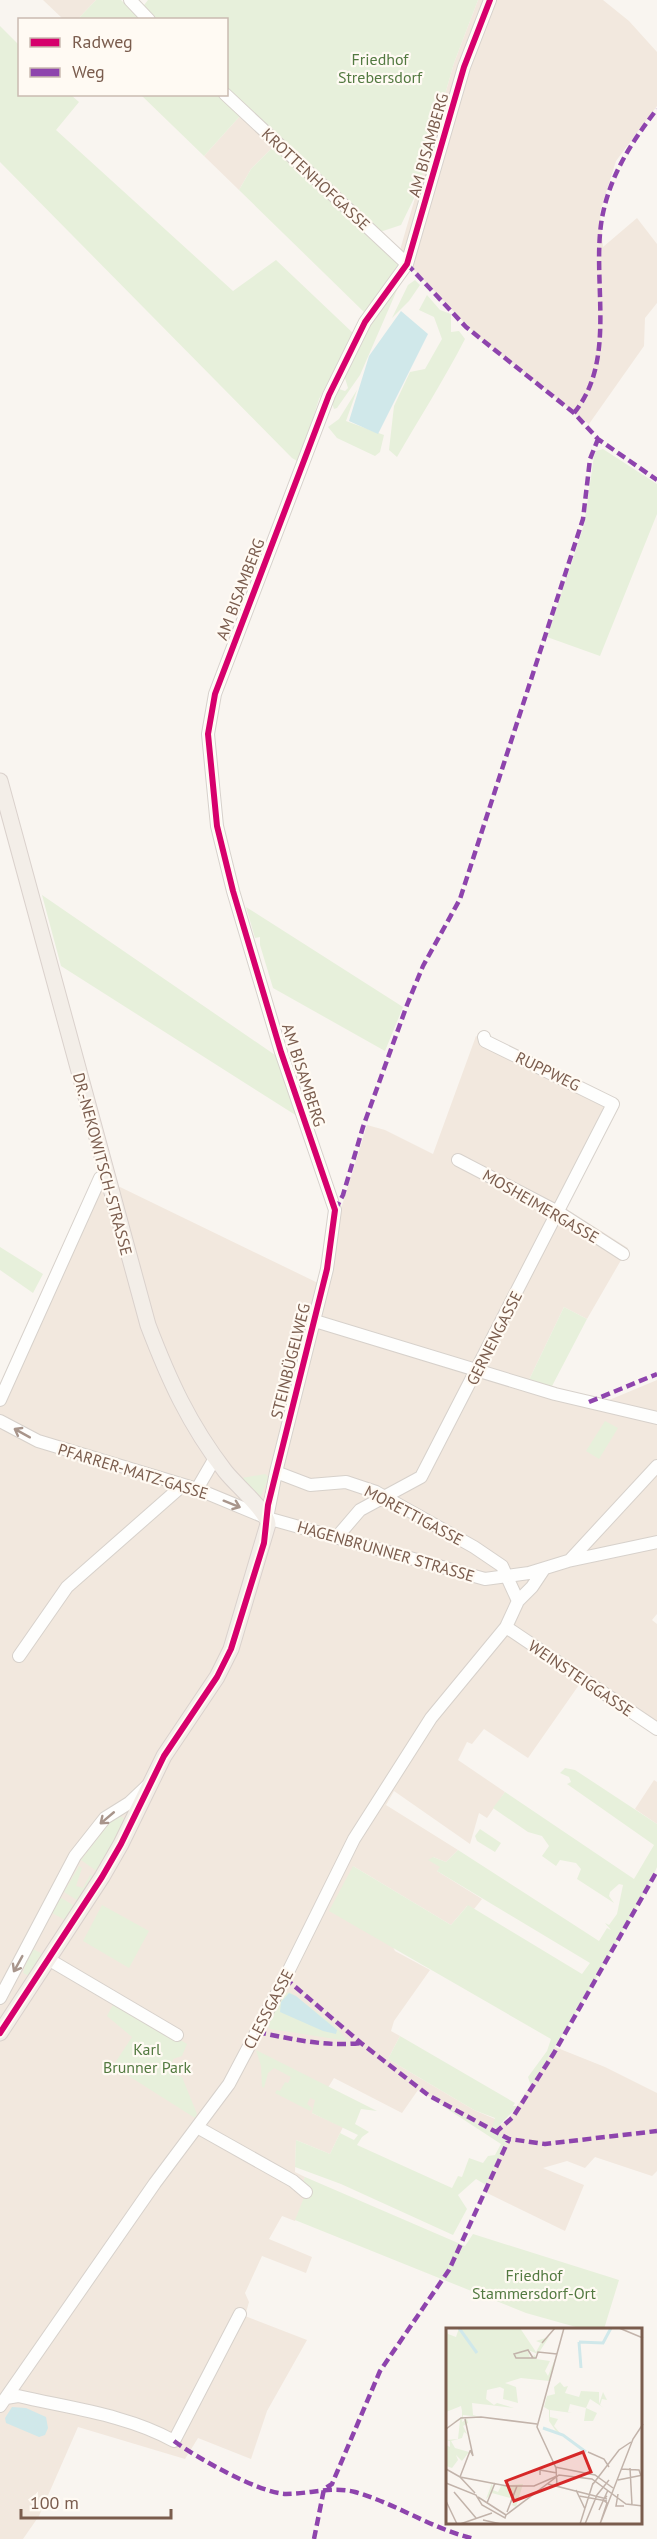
<svg xmlns="http://www.w3.org/2000/svg" width="657" height="2539" font-family="'PT Sans',sans-serif">
  <rect width="100%" height="100%" fill="#f9f5f0"/>
  <path fill="#f2e8de" d="M43,0H96L77,20L63,19Z
    M478,0H603L629,21L657,52V106L616,161L600,212L603,247L637,218L657,244V303L645,318L644,346L589,424L478,337L411,267L400,250L454,63Z
    M240,116L273,147L251,169L239,190L204,156Z
    M476,1036L607,1104L557,1203L628,1248L587,1319L564,1307L528,1382L602,1403L657,1380V1614L652,1620L657,1624V1732L581,1682L528,1758L484,1729L472,1744L467,1742L458,1760L505,1792L487,1818L479,1813L470,1844L394,1791L386,1805L458,1850L446,1862L433,1857L441,1867L437,1871L482,1899L474,1909L467,1906L451,1925L353,1866L395,1951L430,1970L394,2021L391,2031L400,2036L388,2059L474,2110L495,2119L496,2129L510,2117L555,2047L605,2067L657,2093V2171L652,2176L595,2157L585,2168L567,2161L543,2168L584,2185L565,2231L483,2191L507,2140L418,2090L402,2113L334,2078L312,2113L343,2127L330,2154L296,2140L295,2172L305,2177L303,2184L308,2190L295,2221L282,2216L269,2239L312,2257L306,2273L262,2256L245,2293L249,2302L245,2316L307,2340L267,2411L251,2459L198,2438L185,2459L78,2427L39,2516L23,2539H0V1384L95,1178L120,1187L318,1283L367,1125L385,1130L433,1154Z
    M654,1780L657,1782V1824L635,1809Z"/>
  <path fill="#e7f0db" d="M96,0H121L141,19L77,20Z
    M148,0H478L454,63L417,192L401,225L380,232L227,89L226,20L152,19L141,9Z
    M0,26L19,45L20,94L71,95L79,102L56,130L233,291L276,260L354,334L319,399L299,462L292,458L0,162Z
    M141,95H218L240,116L204,156Z
    M273,147L401,266L365,313L239,190L251,169Z
    M415,280L420,285L409,301L392,318L408,285Z
    M400,283L360,375L337,408L334,409L331,400L339,389L345,391L348,388L344,375L372,317Z
    M427,295L440,310L451,314V332L459,331L465,339C444,380 420,417 397,457L389,450L394,406L410,372L425,369L442,339L434,317L419,310Z
    M357,390L346,421L384,435L380,452L375,456L337,438L328,427L339,419Z
    M603,449L657,484V514L600,656L547,637L584,525L594,456L596,451Z
    M42,895L278,1057L297,1116L61,966Z
    M246,907L403,1007L385,1051L273,988L260,945V937L255,938Z
    M0,1247L43,1274L33,1293L0,1270Z
    M564,1307L587,1319L551,1388L528,1382Z
    M605,1421L618,1428L599,1459L586,1451Z
    M265,1474L269,1477L261,1496L252,1493L236,1479Z
    M565,1768L575,1770L657,1824V1867L650,1883L583,2001L531,2086L528,2077L547,2051L551,2039L329,1911L353,1866L451,1925L468,1905L582,1974L590,1963L437,1871L440,1867L428,1860L433,1857L446,1862L458,1850L599,1941L607,1928L611,1930L605,1923L609,1925L617,1914L623,1885L619,1884L610,1892L609,1896L614,1903L577,1879L581,1869L576,1863L560,1860L556,1866L542,1856L549,1846L542,1836L528,1832L493,1808L505,1792L634,1879L654,1845L567,1784L571,1782L569,1777L560,1773Z
    M119,1815L126,1820L98,1872L81,1860L113,1818Z
    M480,1829L501,1843L495,1852L477,1841L475,1836Z
    M79,1866L82,1868L76,1886L83,1888L90,1875L95,1876L80,1902L64,1892Z
    M60,1897L76,1907L65,1920L52,1913Z
    M102,1905L149,1931L129,1968L83,1941Z
    M31,1948L45,1955L29,1976L23,1973Z
    M290,1992L336,2027L348,2041L270,2029L268,2026L283,1994Z
    M115,2001L187,2044L182,2056L173,2059L171,2070L175,2075L182,2077L197,2114L195,2118L113,2066L132,2037L107,2016Z
    M400,2036L515,2103L513,2106H518L496,2129L492,2127L495,2118L474,2110L388,2059Z
    M256,2050L377,2111L361,2109L355,2124L369,2132L362,2137L357,2145L452,2188L458,2176L462,2177L469,2158L483,2163L488,2156L495,2155L501,2144L432,2099L508,2140L486,2185L476,2179L458,2195L467,2209L453,2235L341,2184L295,2167L296,2140L330,2154L340,2133L354,2140L358,2135L312,2113L315,2100L310,2098L307,2104L312,2108L310,2111L275,2093L277,2090L280,2091L285,2082L288,2083L291,2077L274,2068L268,2073L264,2088L262,2087L261,2066Z
    M305,2177L465,2246L473,2234L619,2280L604,2329H583L526,2313L295,2220L307,2190L302,2184Z"/>
  <path fill="#d0e8ea" d="M401,311L428,334L378,434L349,421L369,356Z
    M289,1993L296,1996L337,2030L336,2034L323,2031L280,2012L281,2002Z
    M12,2407L26,2408L46,2417L48,2428L45,2435L39,2437L6,2423L5,2418Z"/>
  <g fill="none" stroke-linecap="round" stroke-linejoin="round">
    <g stroke="#d7d1cb" stroke-width="14">
      <path id="minor" d="M130,0L149,20
        M225,94L407,264
        M458,1160L558,1212L623,1254
        M315,1321L555,1394L657,1418
        M0,1400L100,1178L106,1174
        M0,1421L38,1441L197,1489L267,1518L485,1579L529,1573L568,1561L657,1542
        M276,1472L310,1485L346,1482L376,1492L474,1547L502,1566L518,1601
        M197,1489L215,1458
        M267,1518L276,1472L327,1269L335,1210L281,1052L233,891L217,826L208,734L215,694L329,395L365,322L407,264L464,67L490,0
        M336,1538L360,1510L421,1477L613,1104L485,1041L484,1037
        M570,1560L657,1466
        M506,1627L657,1729
        M19,1656L67,1587L183,1485
        M48,1959L177,2035
        M0,1998L75,1856L105,1818L129,1803L147,1786
        M197,2127L293,2181L306,2192
        M6,2398L18,2396C69,2408 128,2415 174,2441L240,2314
        M0,2406L155,2183L229,2084L285,1978L354,1839L431,1718L506,1627L518,1601L532,1587L544,1569"/>
    </g>
    <g stroke="#dad1cc" stroke-width="17">
      <path id="major" d="M0,781L148,1325C169,1380 189,1424 225,1471C235,1484 267,1511 268,1524L231,1649L217,1677L164,1756L121,1844L102,1877L0,2033"/>
    </g>
    <use href="#minor" stroke="#fefefd" stroke-width="12"/>
    <use href="#major" stroke="#f3eee8" stroke-width="15"/>
    <path stroke="#8e44ad" stroke-width="4.5" stroke-dasharray="9 4.5" stroke-linecap="butt" d="M407,264L466,327L574,413L598,439L657,480
      M574,413C618,359 591,281 602,218C610,175 631,143 657,109
      M335,1210L343,1195L363,1127L407,1005L423,966L460,899L583,519L590,459L598,439
      M589,1402L657,1374
      M285,1978L361,2043L428,2095L509,2139L545,2144L657,2131
      M257,2032C292,2039 325,2047 361,2043
      M495,2133L513,2117L554,2053L657,1871
      M174,2441C197,2458 259,2493 286,2494C309,2494 332,2486 355,2492C397,2504 432,2529 475,2539
      M314,2539L324,2489L332,2484L380,2371L449,2270L509,2139"/>
    <g stroke="#fffaf3" stroke-width="10">
      <path id="cycleway" d="M0,2033L102,1877L121,1844L164,1756L217,1677L231,1649L264,1543L268,1505L327,1269L335,1210L281,1052L233,891L217,826L208,734L215,694L329,395L365,322L407,264L464,67L490,0"/>
    </g>
    <use href="#cycleway" stroke="#d6006c" stroke-width="6"/>
  </g>
  <defs><path id="oneway-shaft" d="M-6 0H5M1.5-3L5.5 0L1.5 3" fill="none" stroke-width="1.6" stroke-linecap="round" stroke-linejoin="round" transform="scale(1.5)"/></defs>
  <g stroke="#a8958b">
    <use href="#oneway-shaft" transform="translate(22 1433) rotate(-151)"/>
    <use href="#oneway-shaft" transform="translate(232 1504) rotate(22)"/>
    <use href="#oneway-shaft" transform="translate(107 1818) rotate(140)"/>
    <use href="#oneway-shaft" transform="translate(18 1964) rotate(119)"/>
  </g>
  <g text-anchor="middle" stroke-width="4.5" stroke-linejoin="round" paint-order="stroke">
    <g font-size="16" fill="#537a41" stroke="#fffaf3">
      <text x="380" y="65">Friedhof<tspan x="380" dy="18">Strebersdorf</tspan></text>
      <text x="147" y="2055">Karl<tspan x="147" dy="18">Brunner Park</tspan></text>
      <text x="534" y="2281">Friedhof<tspan x="534" dy="18">Stammersdorf-Ort</tspan></text>
    </g>
    <g font-size="16" fill="#7a5c4d" stroke="#fffaf3">
      <text transform="translate(428 145) rotate(-74)" y="6">AM BISAMBERG</text>
      <text transform="translate(316 179) rotate(43)" y="6">KROTTENHOFGASSE</text>
      <text transform="translate(240 589) rotate(-69)" y="6">AM BISAMBERG</text>
      <text transform="translate(548 1071) rotate(26)" y="6">RUPPWEG</text>
      <text transform="translate(304 1075) rotate(72)" y="6">AM BISAMBERG</text>
      <text transform="translate(103 1164) rotate(75)" y="6">DR.-NEKOWITSCH-STRASSE</text>
      <text transform="translate(541 1206) rotate(30)" y="6">MOSHEIMERGASSE</text>
      <text transform="translate(494 1338) rotate(-63)" y="6">GERNENGASSE</text>
      <text transform="translate(290 1361) rotate(-76)" y="6">STEINBÜGELWEG</text>
      <text transform="translate(133 1471) rotate(17)" y="6">PFARRER-MATZ-GASSE</text>
      <text transform="translate(414 1515) rotate(28)" y="6">MORETTIGASSE</text>
      <text transform="translate(386 1551) rotate(16)" y="6">HAGENBRUNNER STRASSE</text>
      <text transform="translate(581 1678) rotate(34)" y="6">WEINSTEIGGASSE</text>
      <text transform="translate(268 2009) rotate(-62)" y="6">CLESSGASSE</text>
    </g>
  </g>
  <g transform="translate(446 2328)">
    <rect width="196" height="196" fill="#f9f5f0"/>
    <path d="M0,0L2,6L10,9L13,0H74L90,24L95,15L90,13L103,9L92,26L82,22L84,30L89,27L90,31L104,33L99,43L102,48L111,26L103,53L75,50L59,55L70,59L72,75L57,71L58,61L54,59L41,62L40,71L48,77L51,75L68,80L26,75L27,87L34,89L17,87L16,94L21,91L22,95L17,98L21,106L18,104L16,110L5,113L9,120L23,124L16,133L10,127L12,132L6,140L0,138V117L4,119V113L0,112L12,111L14,92L7,94L16,89V83L15,78L0,84ZM114,54L118,59L122,58L119,65L133,69L135,63L153,64V76L157,64L161,72L156,71L154,77L158,80L144,71L140,80L151,85L147,93H138L140,80L124,76L122,84L126,85L104,82V89L112,91L108,98L114,105L100,99L110,103L103,93V82L98,79L101,68L109,66L108,59ZM46,155L47,162L52,164L55,158L77,156L70,179L66,177L72,162L68,171L46,165L40,171Z" fill="#e7f0db"/>
    <path fill="none" stroke="#d0e8ea" stroke-width="3" d="M13,0L31,25M133,14L157,15L165,0M133,14L135,40M97,100L117,107L140,124"/>
    <path fill="none" stroke="#c2b3aa" stroke-width="1.5" d="M173,0L197,10M96,15L109,0M87,30L82,22L68,26L70,30H90L92,24L111,26M19,91L27,128L24,122M0,101L15,90L35,89L91,96M142,124L158,131L163,139M109,139L149,147L167,160M184,140L186,177M0,141L14,149L61,158H88L111,148M175,141L193,142L195,148M94,147V142L111,145M14,149L24,123M14,149L29,165M172,152L197,147M0,155L30,167L36,177L59,190L60,187M102,156L161,171M147,156L173,122L185,114M111,157L110,140L91,99L118,0M130,162L139,181M8,164L30,190M172,166L170,178H178M133,168L161,173M32,169L60,187M0,173L11,196M41,175L49,155M153,182L162,162M61,184L71,158M60,187L113,147L146,151L180,176L197,178M37,192L55,196M14,196L46,185M134,196L147,155M139,196L151,167L163,152M154,196L187,111L197,96M154,196L161,175L157,172L161,168"/>
    <path fill="#d62828" fill-opacity="0.15" stroke="#d62828" stroke-width="3" d="M137,124L145,144L68,173L60,153Z"/>
    <rect width="196" height="196" fill="none" stroke="#7a5c4d" stroke-width="3"/>
  </g>
  <rect x="18" y="18" width="210" height="78" fill="#fffaf3" stroke="#cabbb1" stroke-width="1.5"/>
  <rect x="30" y="38" width="30" height="9" fill="#d6006c" stroke="#cabbb1" stroke-width="1.5"/>
  <text x="72" y="48" font-size="18" fill="#7a5c4d">Radweg</text>
  <rect x="30" y="68" width="30" height="9" fill="#8e44ad" stroke="#cabbb1" stroke-width="1.5"/>
  <text x="72" y="78" font-size="18" fill="#7a5c4d">Weg</text>
  <path d="M21 2509v9h150v-9" fill="none" stroke="#7a5c4d" stroke-width="3"/>
  <text x="30" y="2509" font-size="18" fill="#7a5c4d" stroke="#fffaf3" stroke-width="4.5" paint-order="stroke">100 m</text>
</svg>
